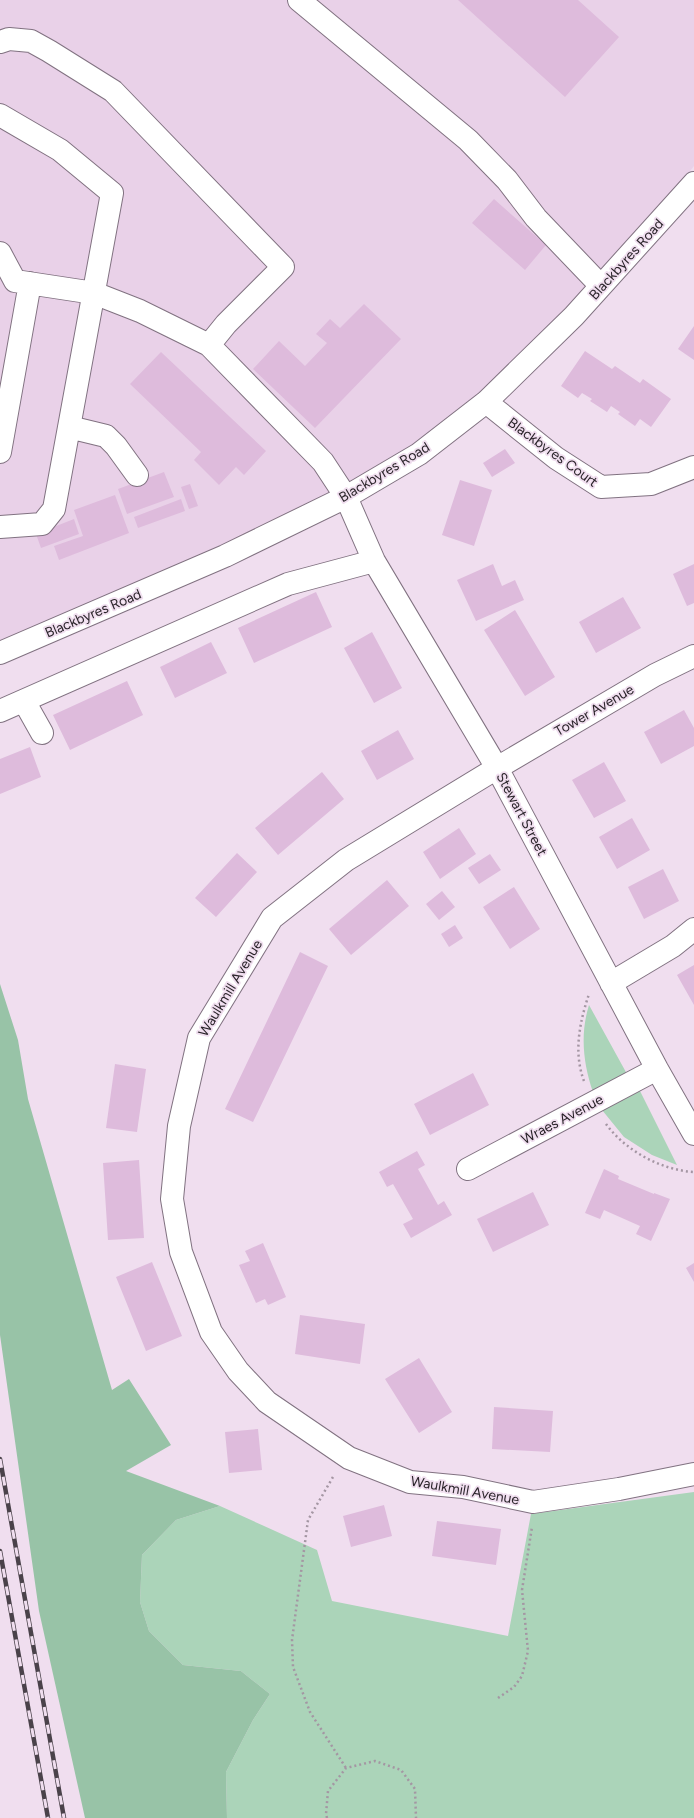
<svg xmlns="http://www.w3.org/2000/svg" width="694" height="1818" font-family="Figtree,sans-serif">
  <rect width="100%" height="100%" fill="#f0deef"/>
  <path fill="#e9d1e8" d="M0,0H694V166L574,316L419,454L0,653Z"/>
  <path fill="#abd4b9" d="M589,1005L627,1074L593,1092C583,1063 580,1034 589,1005Z
    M640,1091L677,1165L652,1155L624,1137L602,1110Z
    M694,1492V1818H227L226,1772L253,1720L270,1694L241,1671L183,1665L149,1631L140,1602L142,1555L176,1520L220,1506L317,1550L332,1601L508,1636L531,1514Z"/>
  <path fill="#98c3a7" d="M0,984L18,1040L28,1099L112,1390L129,1379L171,1445L126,1471L220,1506L176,1520L142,1555L140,1602L149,1631L183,1665L241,1671L270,1694L253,1720L226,1772L227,1818H85L39,1611L0,1335Z"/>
  <path fill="#debbdc" d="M458,0H578L619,37L565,97Z
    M494,199L546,245L525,270L472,223Z
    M364,304L401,339L315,428L253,369L279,341L305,366L327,343L316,334L330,319L340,328Z
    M694,326V360L678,349Z
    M585,351L612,369L615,366L640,383L643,379L671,399L651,427L640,419L635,426L618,414L620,412L611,406L607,412L590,401L592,399L582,393L578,398L561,386Z
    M161,352L266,451L244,475L236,467L219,485L194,460L201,452L130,384Z
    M505,449L515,463L492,477L483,463Z
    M164,472L174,497L127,514L118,489Z
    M460,480L492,490L474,546L442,535Z
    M190,484L198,506L189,509L181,487Z
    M115,495L129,533L59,560L54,546L83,536L74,510Z
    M181,499L185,511L138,528L134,517Z
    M74,519L79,534L41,548L36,534Z
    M493,564L502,586L515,580L524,600L476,621L457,580Z
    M694,564V603L687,606L673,574Z
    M316,592L332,627L254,663L238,628Z
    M623,597L641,628L596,653L579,622Z
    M515,610L555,677L525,696L484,630Z
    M372,632L402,688L374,703L344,648Z
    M211,642L227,673L175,698L160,667Z
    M127,681L143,715L70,750L53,715Z
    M684,710L694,728V746L661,764L644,732Z
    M398,730L414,759L377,780L361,751Z
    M30,747L41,777L0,794V759Z
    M604,762L626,801L594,818L572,780Z
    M322,772L344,799L278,855L255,828Z
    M632,818L650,850L617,869L599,837Z
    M459,828L476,854L440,879L423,852Z
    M237,853L257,872L216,917L195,898Z
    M490,854L501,870L479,884L468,868Z
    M663,869L679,901L644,919L628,887Z
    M387,880L409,906L351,955L329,929Z
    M514,887L540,929L510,949L483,907Z
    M442,891L455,907L439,920L426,904Z
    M455,925L463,938L449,947L441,934Z
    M300,952L328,966L253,1122L225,1109Z
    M694,965V1005L677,975Z
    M115,1064L146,1069L137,1132L106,1128Z
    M473,1073L489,1105L430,1135L414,1104Z
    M417,1151L425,1165L418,1169L438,1205L444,1201L452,1215L411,1238L403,1224L413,1219L393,1184L387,1187L379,1172Z
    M139,1160L144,1238L108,1240L103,1163Z
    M604,1169L619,1176L618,1179L654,1194V1193L670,1199L651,1241L636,1234L640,1226L604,1210L600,1219L585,1213Z
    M533,1192L549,1225L493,1252L477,1219Z
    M263,1243L286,1297L268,1305L265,1299L256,1303L239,1265L250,1261L245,1251Z
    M152,1262L182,1336L146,1351L116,1277Z
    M694,1263V1282L686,1268Z
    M300,1315L365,1324L360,1364L295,1354Z
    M419,1358L452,1412L419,1433L385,1379Z
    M494,1407L553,1411L550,1452L492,1449Z
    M258,1429L262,1470L229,1473L225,1432Z
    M384,1505L392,1536L351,1547L343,1516Z
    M437,1521L501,1529L496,1565L432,1556Z"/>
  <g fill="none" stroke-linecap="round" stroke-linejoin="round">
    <g stroke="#817281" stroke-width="24">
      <path id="minor" d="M299,0L468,140L507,180L536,218L601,286
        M0,42L9,39L31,41L49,51L113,91L283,267L226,324L209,345
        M0,115L60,150L112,193L54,509L42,524L0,527
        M0,253L15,281L94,293L140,311L209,345L323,462L346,497L374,561L497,768L657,1069L694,1134
        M486,402L556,458L601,487L651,484L694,467
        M69,427L106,436L116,446L137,475
        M0,452L30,283
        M0,653L225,556L346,497L419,454L486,402L574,316L694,183
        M694,656L655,675L497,768L346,860L272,918L199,1038L179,1126L172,1199L181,1252L211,1332L238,1371L267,1402L349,1458L410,1482L463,1487L533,1502L619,1489L694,1474
        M24,701L42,733
        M0,711L288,584L374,561
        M611,983L673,946L694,929
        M468,1169L657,1069"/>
    </g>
    <path stroke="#a496a3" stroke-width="2.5" stroke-dasharray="2 3" stroke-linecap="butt" d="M584,1081C573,1052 580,1021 589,994
      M606,1124C626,1151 661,1170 694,1172
      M333,1477L308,1520L292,1640L293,1667L310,1712L346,1768
      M498,1698L514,1687L522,1676L528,1651L522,1590L532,1527
      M327,1818L326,1814L328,1791L346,1768L375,1761L401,1770L415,1789L416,1818"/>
    <use href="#minor" stroke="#fff" stroke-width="22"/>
    <g stroke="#4a424a" stroke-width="4.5">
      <path id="rail" d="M0,1459L64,1818
        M0,1551L48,1818"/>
    </g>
    <use href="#rail" stroke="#f0deef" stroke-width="3" stroke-dasharray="9" stroke-linecap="butt"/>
  </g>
  <g text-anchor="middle" stroke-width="3.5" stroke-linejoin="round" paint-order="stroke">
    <g font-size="14" fill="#2a242a" stroke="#f0deef">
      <text transform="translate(626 259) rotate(-48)" y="5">Blackbyres Road</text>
      <text transform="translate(553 452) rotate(36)" y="5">Blackbyres Court</text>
      <text transform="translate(384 472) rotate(-31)" y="5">Blackbyres Road</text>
      <text transform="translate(93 613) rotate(-23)" y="5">Blackbyres Road</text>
      <text transform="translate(594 710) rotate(-30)" y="5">Tower Avenue</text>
      <text transform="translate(522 814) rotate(62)" y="5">Stewart Street</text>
      <text transform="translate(230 988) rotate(-59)" y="5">Waulkmill Avenue</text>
      <text transform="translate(562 1119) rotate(-28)" y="5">Wraes Avenue</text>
      <text transform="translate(465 1490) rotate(10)" y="5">Waulkmill Avenue</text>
    </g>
  </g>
</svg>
